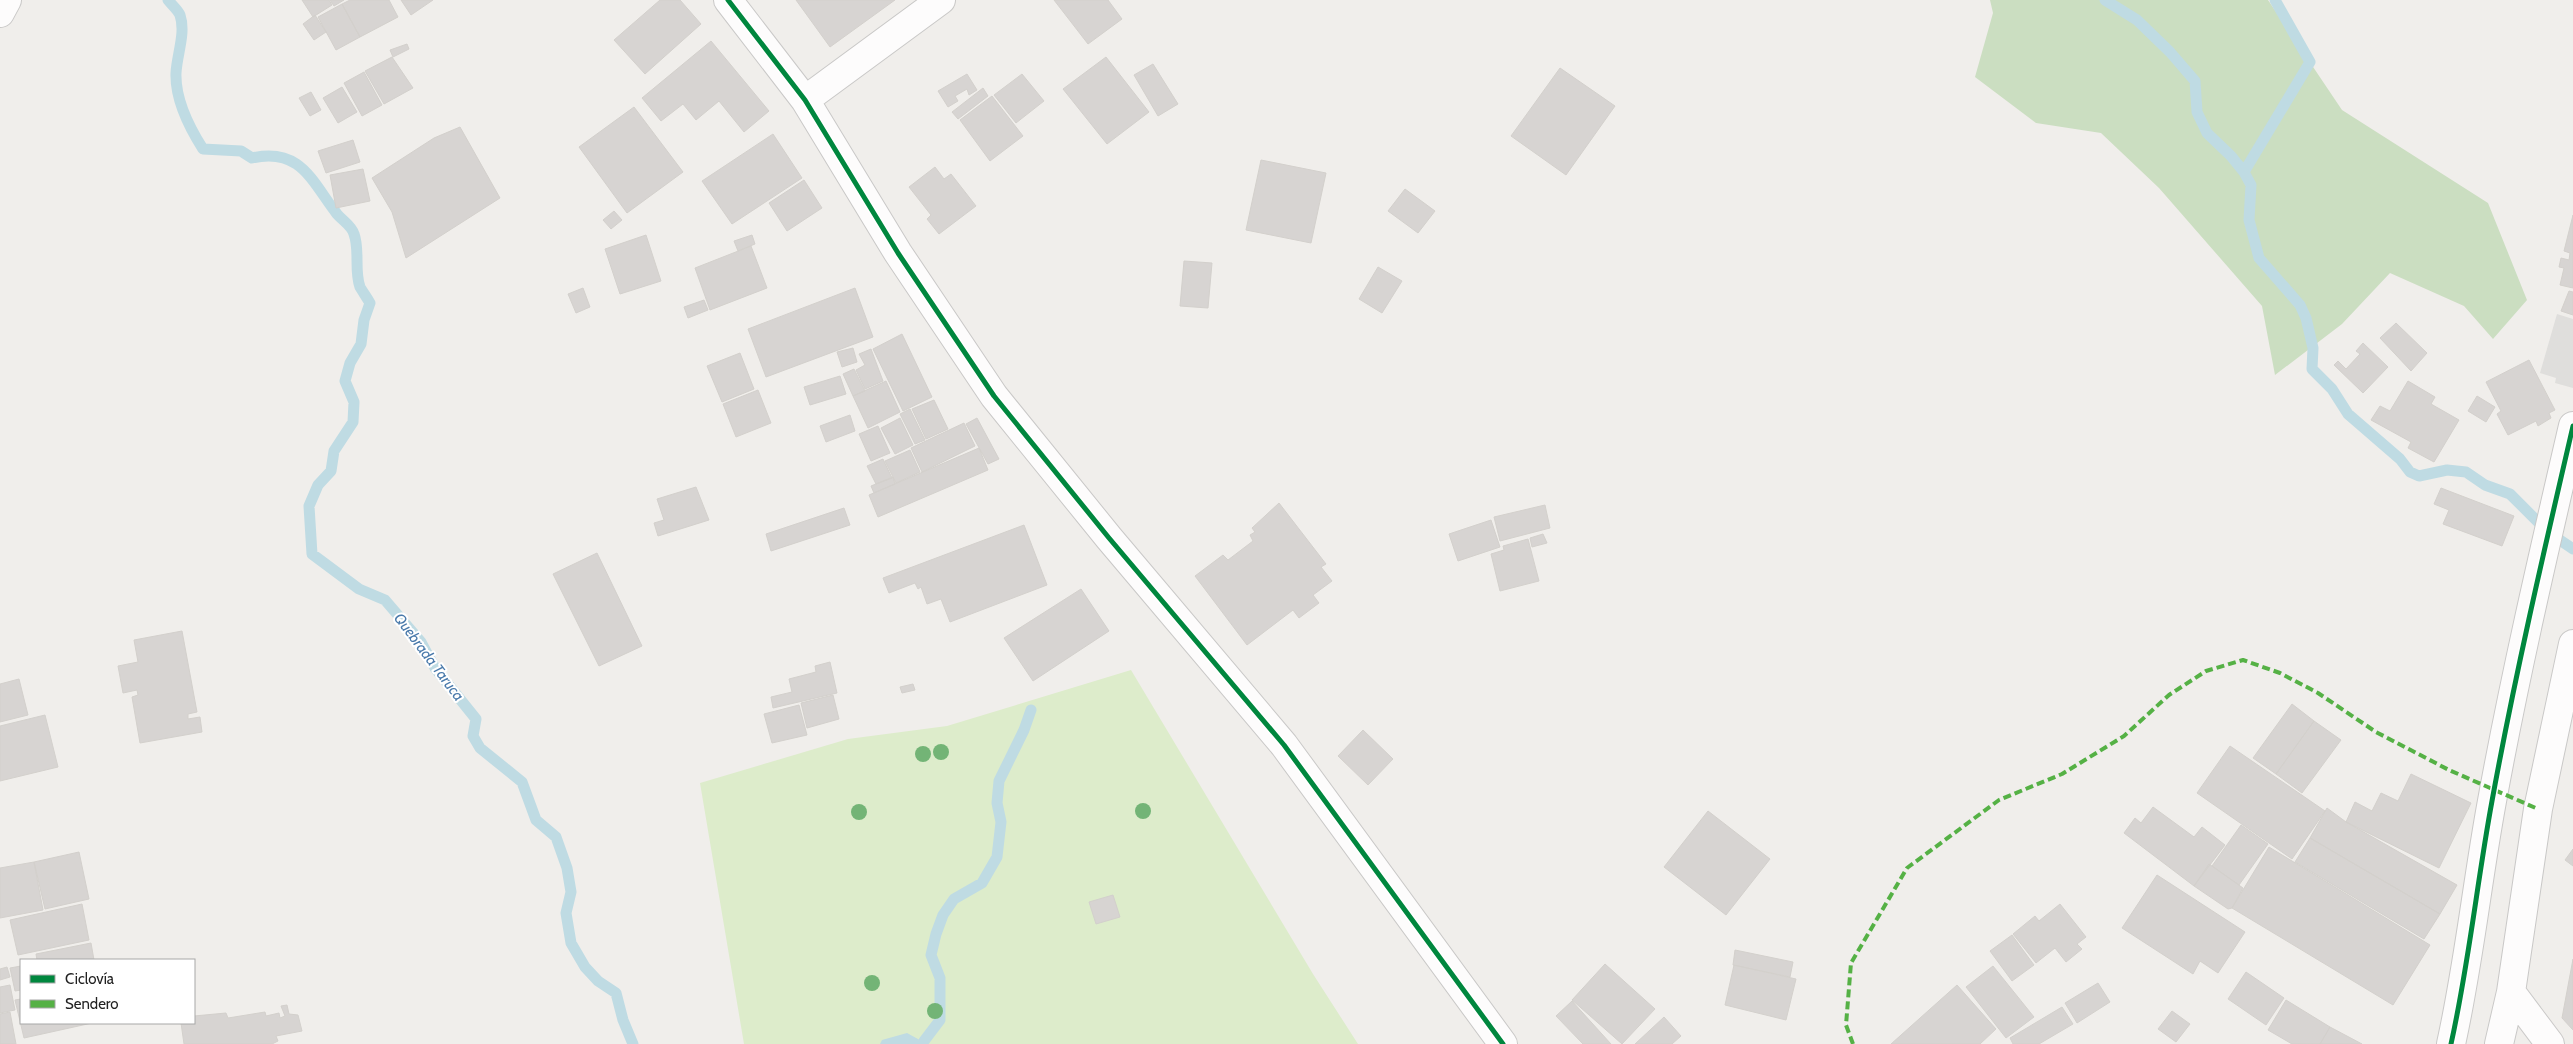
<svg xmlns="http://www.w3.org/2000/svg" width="2573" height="1044" font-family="Cabin,sans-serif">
  <rect width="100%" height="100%" fill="#f0eeeb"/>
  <path fill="#dfdedc" d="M2557,314L2573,319V388L2555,383L2556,378L2540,373Z"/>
  <path fill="#ddeccb" d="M1131,670L1313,974L1358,1044H744L700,783L848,739L947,726Z"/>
  <path fill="#cbdec1" d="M1990,0H2268L2342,110L2488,203L2527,300L2493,339L2464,306L2390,273L2342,324L2275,375L2262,306L2159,188L2101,133L2036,123L1975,77L1993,13Z"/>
  <path fill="#bfdbe3" d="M907,1033L927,1044H880L882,1040Z"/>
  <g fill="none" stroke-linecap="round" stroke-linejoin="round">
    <path stroke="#bfdbe3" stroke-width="11" d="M168,0C171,4 178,10 180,15C186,33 177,54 176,73C175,100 189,127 203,149L241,151L252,158C301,147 312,182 337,214C342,220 352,226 354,234C360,250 354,271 360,287C363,292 367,298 370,303L364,320L361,344L350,363L345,381L354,402L353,422L334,451L331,471L318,485L309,506L312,554L359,589L385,600L421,642L435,668L476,719L473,736L480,748L522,782L536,820L556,837L567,868L571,892L566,913L571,943L585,967L598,981L616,993L623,1020L633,1044
      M2105,0L2137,20L2170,52L2195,81L2197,112L2207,133L2231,156L2244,172L2251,185L2249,220L2259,258L2300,305L2306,318L2313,348L2312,369L2332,389L2348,414L2400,459L2410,472L2419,476L2447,470L2466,472L2485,485L2510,494L2548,532L2573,549
      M2244,172L2310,62L2275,0
      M924,1041L940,1020V978L931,955L936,934L943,915L954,899L982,883L997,857L1001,822L997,803L999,781L1024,730L1031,710"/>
  </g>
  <path fill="#d7d4d2" stroke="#d3d0cc" d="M302,0H329L332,5L313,17Z
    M330,0H344L334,6Z
    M350,0H389L398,17L360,37L342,4Z
    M401,0H433L411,15Z
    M660,0H680L701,24L645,74L614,40Z
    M796,0H895L830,47Z
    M1054,0H1108L1122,19L1088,44Z
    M342,4L360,37L336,50L318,17Z
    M315,15L326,32L314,40L303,24Z
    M711,41L769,111L744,132L719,101L696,120L683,104L661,121L642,98Z
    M407,44L409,49L393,57L390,50Z
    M392,57L413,88L384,104L365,71Z
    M1106,57L1149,112L1107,144L1063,89Z
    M1153,64L1178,104L1158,116L1134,75Z
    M1560,68L1615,106L1566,175L1511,136Z
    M364,72L382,105L362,116L344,83Z
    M967,74L977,90L969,95L967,89L955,96L958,101L948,107L938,91Z
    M1022,74L1044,101L1016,123L994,95Z
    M342,87L357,112L338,123L323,98Z
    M983,88L988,96L958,119L952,112Z
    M311,92L321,110L310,116L299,98Z
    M992,96L1023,136L990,161L960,120Z
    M634,107L683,172L627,213L579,147Z
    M460,127L500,198L406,258L392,212L372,178L434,138Z
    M773,134L802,178L732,224L702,181Z
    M353,140L360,162L326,173L318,151Z
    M1261,160L1326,173L1311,243L1246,230Z
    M935,167L944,179L951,174L976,206L939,234L927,219L931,215L909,187Z
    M363,169L370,201L336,208L330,175Z
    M804,180L822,208L787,231L769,203Z
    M1405,189L1435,211L1418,233L1388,211Z
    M614,211L622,220L611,229L603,220Z
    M2573,215V288L2560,285L2564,268L2559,267L2561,258L2569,260L2570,253L2564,251Z
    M646,235L661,281L620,294L605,249Z
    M752,235L755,244L738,251L734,241Z
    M751,246L767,288L710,310L695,268Z
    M1184,261L1212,263L1208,308L1180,306Z
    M1378,267L1402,281L1382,313L1359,299Z
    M583,288L590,307L576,313L568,294Z
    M855,288L873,337L766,377L748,329Z
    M2569,291L2573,292V315L2561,311Z
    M704,300L708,310L688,318L684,307Z
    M2396,323L2427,353L2411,371L2380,338Z
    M902,334L932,397L903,411L873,349Z
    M2363,343L2388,367L2363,393L2334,365L2338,361L2346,369L2360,354L2356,351Z
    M853,348L857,362L842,367L837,352Z
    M871,349L883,381L865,389L856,370L865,365L859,354Z
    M740,353L754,389L722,402L707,366Z
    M2529,360L2555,410L2549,413L2551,418L2538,426L2536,421L2508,435L2497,414L2501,411L2486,382Z
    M854,369L865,391L853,396L843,374Z
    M840,376L846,394L810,405L804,387Z
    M886,381L900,412L868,428L853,396Z
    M2408,381L2435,397L2431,404L2459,420L2434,462L2408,448L2411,442L2371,420L2380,406L2390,411Z
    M758,390L771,423L736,437L723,404Z
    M2477,396L2495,407L2486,422L2468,411Z
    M934,400L948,429L926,439L912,409Z
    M910,409L925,440L915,444L900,414Z
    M850,415L855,431L826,442L820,426Z
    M900,418L913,445L895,454L881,428Z
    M977,418L999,459L988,464L966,424Z
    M964,423L975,446L922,472L911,448Z
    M878,426L890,453L871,461L859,434Z
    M979,448L988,470L878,517L869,495Z
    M910,450L920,472L896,483L885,461Z
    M883,459L892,478L876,484L867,466Z
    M893,477L895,484L874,493L871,486Z
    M696,487L709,520L658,536L654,523L664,520L657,499Z
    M2441,488L2514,516L2502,546L2443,524L2449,510L2434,504Z
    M1279,503L1326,564L1321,567L1332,581L1313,595L1319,603L1299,618L1293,610L1247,645L1195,576L1223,555L1228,560L1253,541L1250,535L1255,532L1252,528Z
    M1545,505L1550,528L1500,541L1494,517Z
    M844,508L850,525L771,551L766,534Z
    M1491,520L1500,547L1458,561L1449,534Z
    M1024,525L1047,585L950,622L941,599L927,604L921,587L918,589L915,583L889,593L883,578Z
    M1543,534L1547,543L1532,547L1530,538Z
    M1528,539L1539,581L1500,591L1491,554L1504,550L1503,546Z
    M597,553L642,646L599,666L553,574Z
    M1081,589L1109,631L1033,681L1004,638Z
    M182,631L197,712L188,714V719L200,717L202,732L140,743L132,697L138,695L137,690L123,693L118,666L138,662L134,640Z
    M830,662L837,693L773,708L771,697L792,692L789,679L816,672L815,666Z
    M19,679L28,715L0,722V684Z
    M913,684L915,690L902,693L900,687Z
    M833,695L839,719L807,728L801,703Z
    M2292,704L2314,721L2276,774L2253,758Z
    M799,705L807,735L772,743L764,714Z
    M45,715L58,767L0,781V726Z
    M2314,721L2341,740L2302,793L2276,774Z
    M1363,730L1393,759L1368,785L1338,756Z
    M2230,746L2325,811L2292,859L2197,793Z
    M2411,774L2471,803L2439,868L2346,822L2355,802L2372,811L2381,793L2398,801Z
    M2153,807L2194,837L2202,827L2225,845L2194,886L2124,833L2135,818L2141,823Z
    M2327,808L2346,822L2457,885L2440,914L2310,838Z
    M1708,811L1770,859L1726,915L1664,867Z
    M2241,825L2268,844L2239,885L2212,866Z
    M2310,838L2440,914L2424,939L2295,862Z
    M2269,847L2430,945L2393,1005L2232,908Z
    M2573,849V866L2565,860Z
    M79,852L89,899L45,909L34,862Z
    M34,862L43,910L0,918V868Z
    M2209,864L2243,888L2232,908L2228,909L2194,886Z
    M2157,875L2245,932L2218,973L2200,961L2193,974L2122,928Z
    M1113,895L1120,917L1096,924L1089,902Z
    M82,904L89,940L18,955L10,920Z
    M2060,904L2086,937L2077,944L2082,949L2066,962L2055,948L2036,963L2013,934L2035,916L2039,921Z
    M2012,935L2034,965L2012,981L1990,951Z
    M91,943L94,960H37L36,954Z
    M1735,950L1793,962L1790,977L1733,965Z
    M2573,959V1030L2562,1018Z
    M1605,964L1655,1009L1622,1044L1572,1000Z
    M1734,965L1796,979L1786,1020L1725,1005Z
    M21,966V990L15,991L10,968Z
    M1993,966L2034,1017L2006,1038L1966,987Z
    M7,967L10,977L0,980V969Z
    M2246,972L2284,998L2266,1025L2228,999Z
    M2098,983L2110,1002L2077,1023L2065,1003Z
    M10,985L15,1010L0,1013V987Z
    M1957,985L1996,1029L1980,1044H1891Z
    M21,999V1023H92L24,1038L15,1000Z
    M2286,1000L2330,1027L2320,1044H2292L2268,1030Z
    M1572,1001L1611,1044H1583L1556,1016Z
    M287,1005L289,1014L298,1015L302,1031L276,1036L278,1041L272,1044H184L181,1023H194V1016L226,1013L228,1018L265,1012L266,1016L279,1013L280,1018L285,1016L281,1006Z
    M2062,1007L2073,1024L2039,1044H2013L2010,1038Z
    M2172,1011L2190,1024L2176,1042L2158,1029Z
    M10,1012L16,1044H0V1014Z
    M1664,1017L1681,1036L1672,1044H1635Z
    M2330,1027L2362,1044H2320Z"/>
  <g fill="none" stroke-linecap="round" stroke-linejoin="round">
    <g stroke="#c9c8c7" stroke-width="30">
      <path id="minor" d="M728,0L805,100L898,253L994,396L1109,538L1284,745L1503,1044
        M0,13L7,0
        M805,100L941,0
        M2511,992L2550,1044
        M2451,1044C2469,963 2477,882 2492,801C2515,675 2544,551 2573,426
        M2499,1044L2511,992L2538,809L2573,644"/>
    </g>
    <use href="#minor" stroke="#fdfcfc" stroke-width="28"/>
    <path stroke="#55b145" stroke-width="4" stroke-dasharray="8 4" stroke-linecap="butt" d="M1853,1044L1846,1025L1851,963L1907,868L1999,800L2062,774L2124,736L2169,695L2206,671L2243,660L2280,673L2318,693L2376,732L2449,770L2538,809"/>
    <g stroke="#fff" stroke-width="8">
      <path id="cycleway" d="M728,0L805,100L898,253L994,396L1109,538L1284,745L1503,1044
        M2451,1044C2469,963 2477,882 2492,801C2515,675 2544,551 2573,426"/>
    </g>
    <use href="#cycleway" stroke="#00873e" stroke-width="5"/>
  </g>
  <g fill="#73b476">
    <circle cx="941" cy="752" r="8"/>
    <circle cx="923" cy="754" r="8"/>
    <circle cx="1143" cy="811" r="8"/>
    <circle cx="859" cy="812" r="8"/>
    <circle cx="872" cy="983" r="8"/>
    <circle cx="935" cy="1011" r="8"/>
  </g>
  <g text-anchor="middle" stroke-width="4" stroke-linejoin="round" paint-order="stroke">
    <g font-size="15" font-style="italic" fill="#4a7aab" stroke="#fff">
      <text transform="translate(429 657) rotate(53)" y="5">Quebrada Taruca</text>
    </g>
  </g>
  <rect x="20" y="959" width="175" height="65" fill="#ffffff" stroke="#a7a7a7"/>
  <rect x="30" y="975" width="25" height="8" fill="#00873e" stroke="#a7a7a7"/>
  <text x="65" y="984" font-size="15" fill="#222222">Ciclovía</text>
  <rect x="30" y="1000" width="25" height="8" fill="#55b145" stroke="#a7a7a7"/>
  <text x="65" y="1009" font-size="15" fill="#222222">Sendero</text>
</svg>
